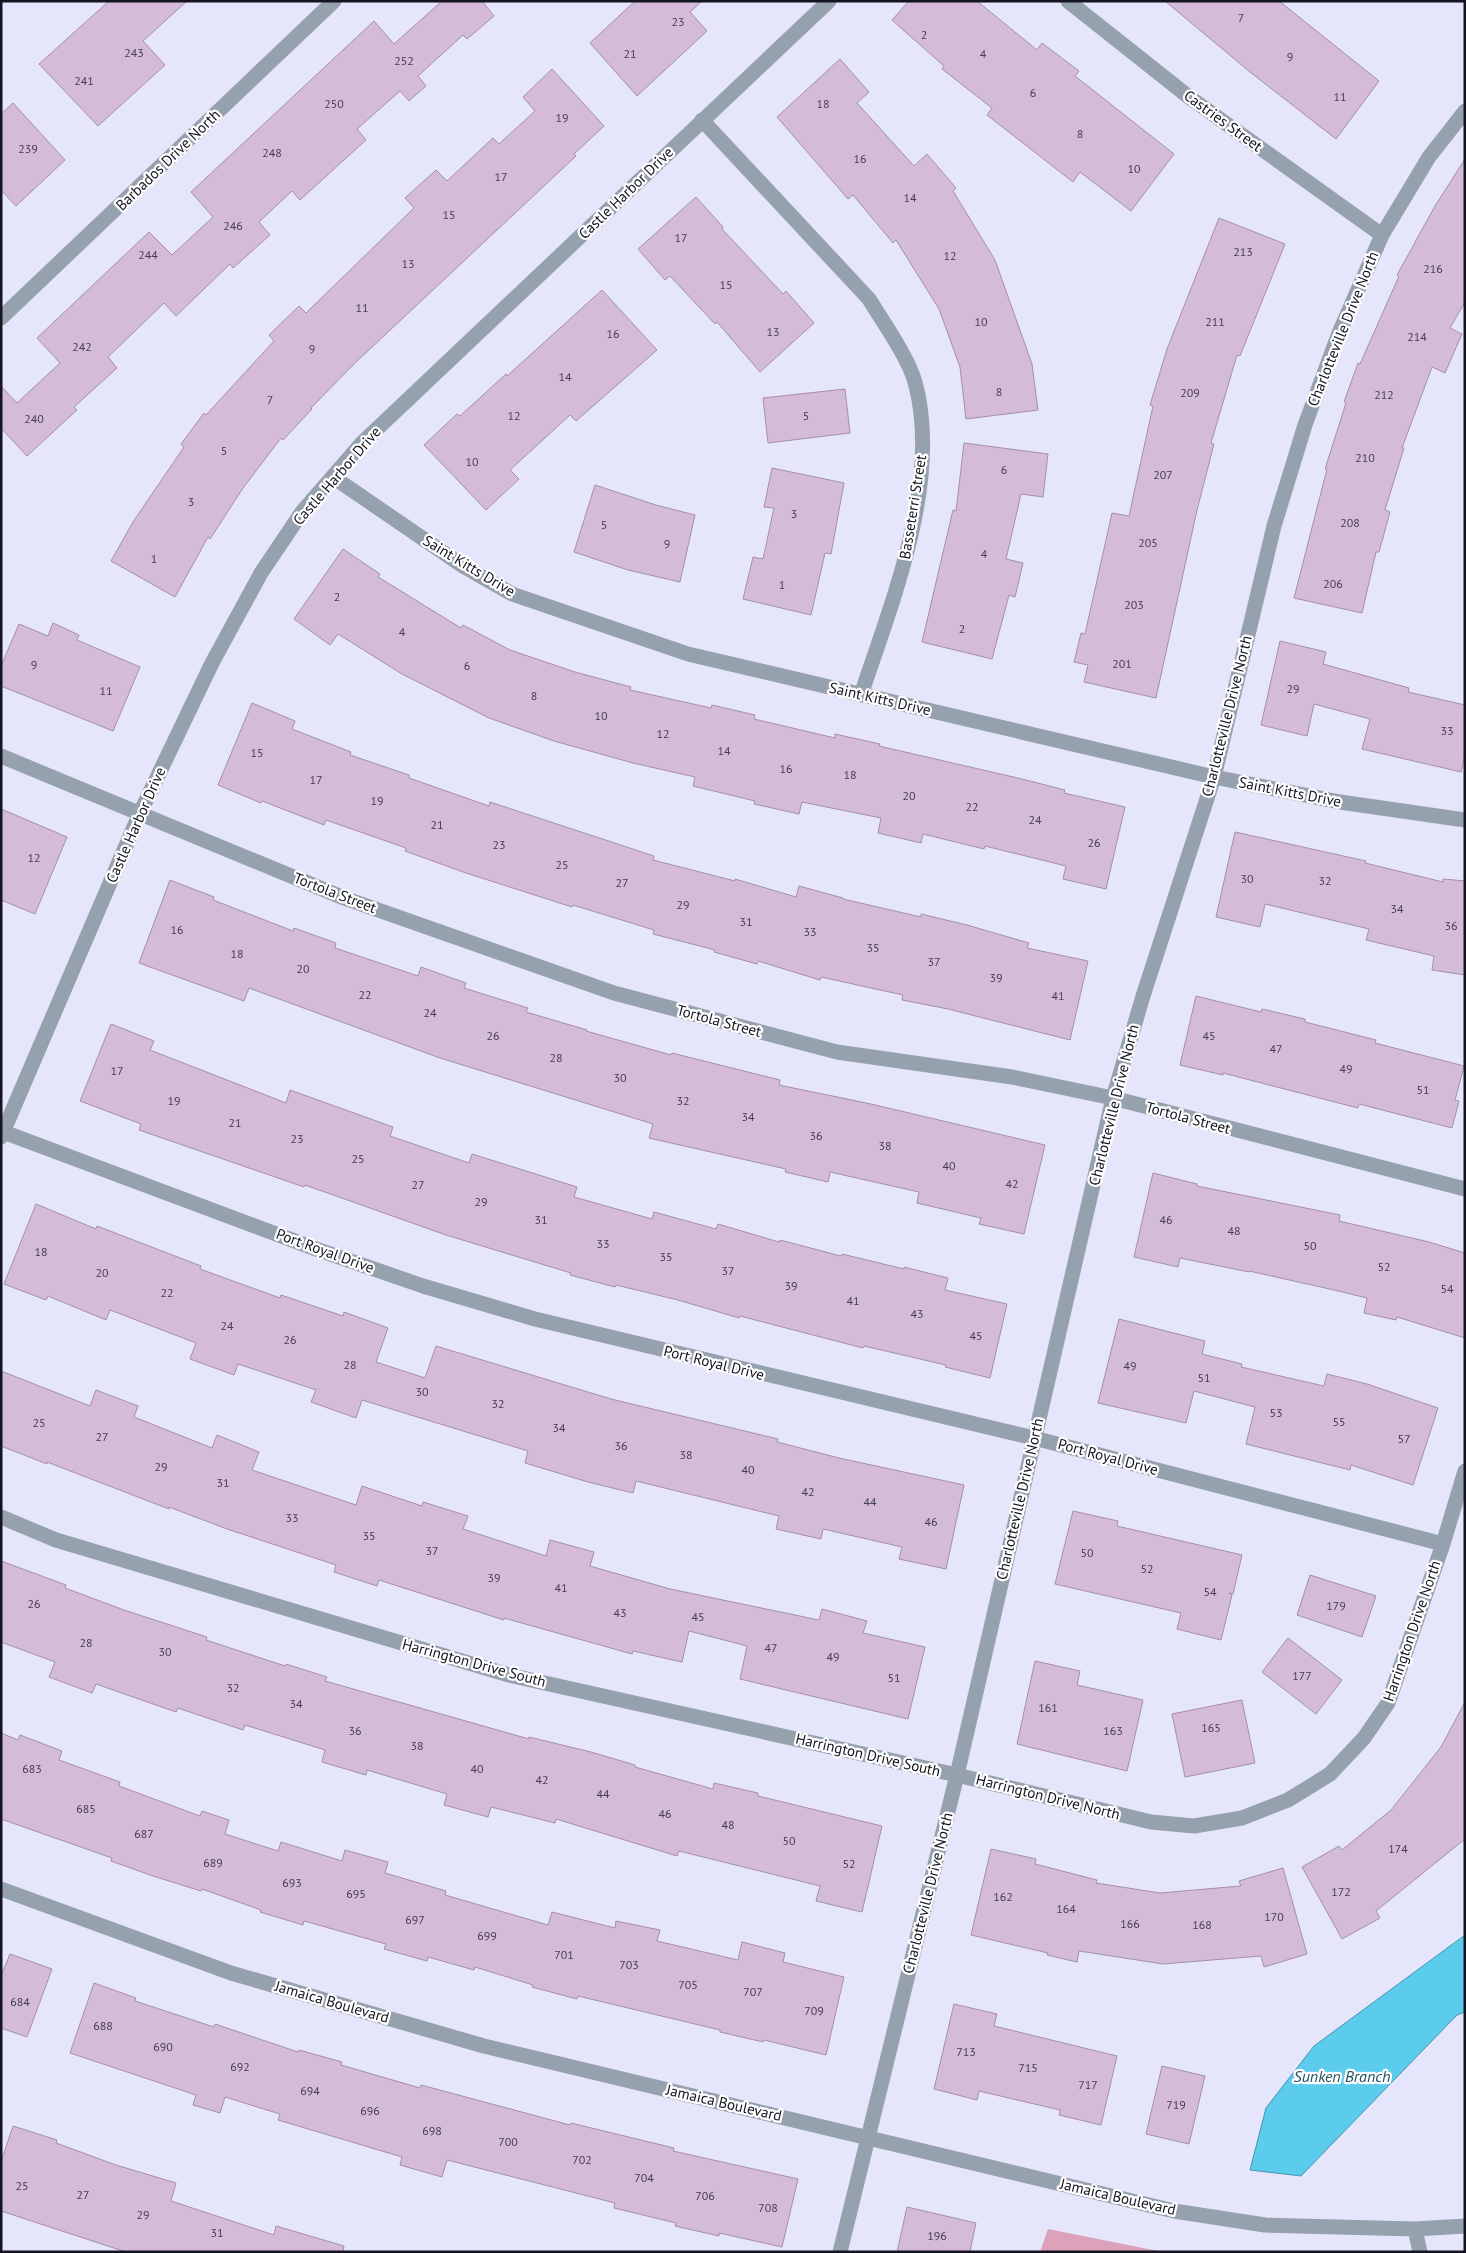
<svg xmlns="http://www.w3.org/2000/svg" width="1466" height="2253" font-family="'PT Sans',sans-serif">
  <rect width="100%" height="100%" fill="#e5e5fb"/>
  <path fill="#dca2b9" d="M1048,2229L1163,2252H1040Z"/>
  <path fill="#5bccec" stroke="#4695af" d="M1465,1935V2012L1457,2015L1301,2176L1250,2170L1266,2108L1314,2046Z"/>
  <path fill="#d4bbda" stroke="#a68eab" d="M109,1H187L143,41L165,65L98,126L39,64Z
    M442,1H482L494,16L467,39L463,35L418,76L426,86L409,101L400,91L357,129L366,140L300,200L292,191L259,222L270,235L233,268L230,264L176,316L164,303L108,357L117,368L74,407L77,410L27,456L1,428V386L17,403L60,363L37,338L149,232L172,255L213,217L191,192L374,21L394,44Z
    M635,1H702L690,12L707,31L637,96L590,43Z
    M909,1H977L1037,50L1042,43L1079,71L1075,76L1174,154L1131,211L1080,172L1073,182L987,115L992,108L942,69L944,66L892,20Z
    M1165,1H1279L1379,81L1336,139L1250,72Z
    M840,59L869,92L857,103L914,166L927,154L956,188L953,191L995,260L1032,364L1038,410L966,419L960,367L939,309L896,240L893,243L853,195L848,199L777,117Z
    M552,69L604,126L574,154L576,156L355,363L311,408L312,409L283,440L281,438L243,488L210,539L208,537L175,597L111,561L133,522L184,447L181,444L204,413L206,415L274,341L269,335L299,306L306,313L414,208L405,198L436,170L447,181L493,138L499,144L535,111L523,97Z
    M13,103L65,160L16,206L1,190V114Z
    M1465,159V302L1450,328L1462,334L1445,373L1432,367L1402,448H1404L1385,510L1390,512L1379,552H1376L1362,613L1294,598L1327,469H1325L1346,403L1344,402L1358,363L1360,364L1399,276L1397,275L1435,206Z
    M696,197L723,227L722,229L783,294L786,291L814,323L760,372L717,322L715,324L670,276L665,280L638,249Z
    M1219,218L1285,244L1240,356L1237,355L1211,443L1214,444L1197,510L1156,698L1084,682L1088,665L1074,662L1081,633L1085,634L1112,513L1129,516L1153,406L1150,405L1167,349Z
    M602,290L657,350L576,421L570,415L510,470L519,479L486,510L424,445L457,414L460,416L506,374L507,376Z
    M845,389L850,433L768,443L763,398Z
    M964,443L1048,454L1043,497L1021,494L1006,559L1023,563L1015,597L1009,595L992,659L922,642L953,510L956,511Z
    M772,468L844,483L831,554L825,553L811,615L743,599L753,557L763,559L774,508L764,507Z
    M595,485L656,505L695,515L680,582L628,570L574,552Z
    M343,549L380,574L378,577L461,628L463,625L510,650L575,672L631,687L630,690L711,708L712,705L755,715L754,719L835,738V734L880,744L879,746L1022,779L1065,790L1064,793L1125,807L1106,889L1063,879L1066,866L985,846L984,849L923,834L921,843L878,833L881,818L802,802L799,814L754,804L755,801L693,786L695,777L633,763L554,741L489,718L402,674L338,634L330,645L294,619Z
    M53,623L79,635L77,640L140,667L113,731L1,686V666L19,624L48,636Z
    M1280,641L1326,652L1323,664L1409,688L1408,692L1465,705V756L1461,772L1362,749L1370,719L1314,704L1307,736L1261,725Z
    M252,703L295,721L292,729L351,752L350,755L409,775V778L489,806L490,802L654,856L653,860L735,881V879L796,897L799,886L843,898V899L921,917V914L967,925L1029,943L1027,948L1088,961L1070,1040L948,1009L902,1000L903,995L821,977L820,980L758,961L757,964L714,952L715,950L653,934L654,930L573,905L572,907L466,873L405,851L406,848L326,820L324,825L262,801L261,803L218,785Z
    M1,809L67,837L35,914L1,900Z
    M1235,832L1366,861L1365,863L1443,882V879L1465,881V975L1432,970L1434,956L1366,940L1369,929L1265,904L1260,927L1216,917Z
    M170,880L214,897L213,900L293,931L294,928L336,943L335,948L418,976L421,967L466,983L464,988L528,1008L526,1012L587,1030L586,1031L671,1055L672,1053L780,1080L779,1085L871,1104L1045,1145L1024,1234L979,1224L981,1218L917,1203L919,1192L830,1172L828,1182L785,1172L786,1169L649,1138L653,1124L440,1058L249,988L244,1001L139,963Z
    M1196,996L1261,1012L1262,1009L1305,1019V1022L1376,1040L1375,1043L1464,1066L1455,1100L1459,1101L1452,1128L1359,1104L1358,1108L1223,1073V1075L1180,1065Z
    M111,1024L154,1041L150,1050L286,1103L290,1090L393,1127L390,1136L469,1163L472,1154L577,1187L574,1197L652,1219L654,1212L716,1229L718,1224L779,1242L780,1240L841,1256L842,1254L904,1269V1267L948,1278L945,1290L1007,1304L990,1378L945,1367L946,1365L864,1346L863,1348L740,1316L739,1318L678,1300L616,1285L615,1287L570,1275L571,1273L446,1235L305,1185L304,1187L139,1130L141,1124L80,1101Z
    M1153,1173L1197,1184V1186L1340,1215L1339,1221L1429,1242L1465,1253V1338L1397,1317L1396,1320L1364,1313L1367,1298L1334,1290L1249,1271V1272L1180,1258L1178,1267L1134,1257Z
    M36,1204L96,1229L97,1226L201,1266L200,1269L280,1298L281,1295L343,1316L344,1312L388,1328L376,1362L425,1378L436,1346L611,1399L778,1439L777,1442L839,1458L964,1485L946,1569L899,1559L902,1547L823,1529L821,1539L776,1529L779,1516L636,1481L633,1493L588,1482L525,1463L528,1451L362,1400L356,1418L311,1402L316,1390L238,1364L234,1375L190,1359L196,1343L110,1310L106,1320L48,1296L46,1300L4,1284Z
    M1119,1319L1205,1341L1202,1354L1242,1364L1241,1367L1324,1386L1327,1374L1367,1384L1438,1408L1413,1485L1351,1465L1350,1470L1246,1444L1255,1407L1194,1391L1186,1423L1098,1403Z
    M1,1371L90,1406L96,1390L138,1406L134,1417L212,1448L217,1435L259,1452L252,1470L356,1505L362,1486L422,1506L423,1502L468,1516L463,1529L546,1556L550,1540L594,1552L590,1566L670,1589L819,1620L822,1609L867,1621L863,1633L925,1647L908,1719L740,1679L747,1646L689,1631L682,1662L633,1651L632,1654L504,1618V1620L379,1580L377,1586L334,1572L336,1565L227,1529L169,1507V1509L47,1462V1464L1,1446Z
    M1073,1511L1118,1521L1117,1526L1242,1555L1233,1594L1229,1593L1232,1595L1221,1640L1177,1629L1181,1613L1055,1584Z
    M1,1561L66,1585L65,1588L124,1610L207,1637L206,1640L285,1666L286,1664L327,1677L325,1681L529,1739V1737L591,1752L635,1765V1767L713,1789L714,1783L758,1793V1796L882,1826L862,1912L816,1901L820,1886L679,1851L677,1856L556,1819L555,1823L491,1807L488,1817L444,1805L447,1794L367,1770L366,1775L322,1762L325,1750L245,1725L243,1730L178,1708L176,1712L96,1684L92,1693L49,1677L55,1662L1,1642Z
    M1310,1575L1376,1596L1362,1637L1297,1615Z
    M1288,1638L1342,1680L1316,1714L1262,1672Z
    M1035,1661L1080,1671L1077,1685L1143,1700L1127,1771L1017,1744Z
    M1242,1700L1255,1763L1185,1777L1172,1714Z
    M1465,1702V1839L1376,1911L1380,1918L1342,1939L1302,1867L1339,1846L1342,1850L1391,1810L1441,1747Z
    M1,1733L18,1740L20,1735L62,1751L59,1760L120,1782L119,1786L200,1816L202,1811L229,1820L225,1834L278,1851L281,1842L342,1861L345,1850L388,1862L385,1873L446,1891L445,1895L548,1925L552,1912L615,1928L616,1921L660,1930L657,1941L738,1960L742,1942L785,1953L783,1962L844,1977L826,2055L764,2040L763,2042L720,2032V2030L578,1996L577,1999L532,1987L533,1985L475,1967L474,1970L428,1957L427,1961L384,1949L386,1944L304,1921L303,1925L260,1912L261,1910L202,1889L201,1891L153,1876L111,1861L112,1858L1,1819Z
    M991,1849L1036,1859L1035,1864L1097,1880L1096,1883L1160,1893L1241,1886L1239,1881L1283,1868L1307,1954L1264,1967L1261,1956L1163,1964L1079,1951L1077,1962L1047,1955L1048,1953L971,1935Z
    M10,1954L52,1969L27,2037L1,2028V1976Z
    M94,1983L136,1998L135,2001L214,2027L215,2024L298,2052L299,2050L342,2062L341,2065L420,2088L421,2085L570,2125L571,2123L674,2148L673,2151L798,2179L782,2247L719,2233V2236L675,2226L676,2223L614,2208L615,2203L447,2160L442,2177L400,2165L402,2157L278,2120L280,2114L225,2097L220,2113L193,2105L196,2095L70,2053Z
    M954,2004L997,2014L994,2026L1117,2056L1101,2125L1059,2115L1060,2110L979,2091L977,2100L934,2089Z
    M1162,2066L1205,2076L1189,2144L1146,2134Z
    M13,2126L57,2140L56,2143L116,2165L176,2183L171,2201L274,2235L276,2226L344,2246L343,2252H126L1,2211V2162Z
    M907,2207L976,2223L970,2252H897Z"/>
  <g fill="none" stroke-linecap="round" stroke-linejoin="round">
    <path stroke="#96a1ae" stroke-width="15" d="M1068,1L1189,97L1382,235
      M702,120L869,299C883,322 908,357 915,382C942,481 892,601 861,695
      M1,318L334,1
      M333,477L463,566L512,594L688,654L1214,777L1340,802L1465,820
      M1,756L344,898L614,993L837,1052L1012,1077L1113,1098L1465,1189
      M1,1131L316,1249L423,1286L535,1319L1034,1438L1443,1544
      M1,1137L140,813L212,663L261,573L302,512L362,443L829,1
      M1,1517L56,1540L509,1675L957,1775L1151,1822L1194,1826L1242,1818L1288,1800L1330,1774L1364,1738L1388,1703L1443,1544L1465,1471
      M1,1889L231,1973L484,2046L1174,2211L1265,2225L1415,2229L1465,2226
      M1415,2229L1420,2252
      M840,2252L957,1775L1113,1098L1143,996L1214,777L1274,526L1305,425L1339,333L1382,235L1429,157L1465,111"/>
  </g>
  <g text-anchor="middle" stroke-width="4.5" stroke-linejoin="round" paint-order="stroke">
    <g font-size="12" fill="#453e4f">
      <text x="1241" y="22">7</text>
      <text x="678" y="26">23</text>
      <text x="924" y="39">2</text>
      <text x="134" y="57">243</text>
      <text x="630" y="58">21</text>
      <text x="983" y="58">4</text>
      <text x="1290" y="61">9</text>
      <text x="404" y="65">252</text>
      <text x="84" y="85">241</text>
      <text x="1033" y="97">6</text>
      <text x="1340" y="101">11</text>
      <text x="334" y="108">250</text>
      <text x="823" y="108">18</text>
      <text x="562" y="122">19</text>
      <text x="1080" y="138">8</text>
      <text x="28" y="153">239</text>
      <text x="272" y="157">248</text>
      <text x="860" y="163">16</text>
      <text x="1134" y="173">10</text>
      <text x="501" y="181">17</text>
      <text x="910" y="202">14</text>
      <text x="449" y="219">15</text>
      <text x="233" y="230">246</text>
      <text x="681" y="242">17</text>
      <text x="1243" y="256">213</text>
      <text x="148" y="259">244</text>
      <text x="950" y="260">12</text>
      <text x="408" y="268">13</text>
      <text x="1433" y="273">216</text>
      <text x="726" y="289">15</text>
      <text x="362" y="312">11</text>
      <text x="981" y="326">10</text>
      <text x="1215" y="326">211</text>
      <text x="773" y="336">13</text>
      <text x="613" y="338">16</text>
      <text x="1417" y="341">214</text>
      <text x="82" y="351">242</text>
      <text x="312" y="353">9</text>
      <text x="565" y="381">14</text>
      <text x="999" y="396">8</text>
      <text x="1190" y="397">209</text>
      <text x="1384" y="399">212</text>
      <text x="270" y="404">7</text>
      <text x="514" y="420">12</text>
      <text x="806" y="420">5</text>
      <text x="34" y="423">240</text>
      <text x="224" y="455">5</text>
      <text x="1365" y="462">210</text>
      <text x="472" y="466">10</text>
      <text x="1004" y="474">6</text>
      <text x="1163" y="479">207</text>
      <text x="191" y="506">3</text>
      <text x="794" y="518">3</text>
      <text x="1350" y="527">208</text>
      <text x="604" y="529">5</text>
      <text x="1148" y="547">205</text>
      <text x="667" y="548">9</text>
      <text x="984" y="558">4</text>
      <text x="154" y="563">1</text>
      <text x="1333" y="588">206</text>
      <text x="782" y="589">1</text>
      <text x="337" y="601">2</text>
      <text x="1134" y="609">203</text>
      <text x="962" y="633">2</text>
      <text x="402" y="636">4</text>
      <text x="1122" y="668">201</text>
      <text x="34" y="669">9</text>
      <text x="467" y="670">6</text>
      <text x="1293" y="693">29</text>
      <text x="106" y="695">11</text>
      <text x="534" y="700">8</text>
      <text x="601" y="720">10</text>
      <text x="1447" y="735">33</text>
      <text x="663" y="738">12</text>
      <text x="724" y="755">14</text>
      <text x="257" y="757">15</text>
      <text x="786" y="773">16</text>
      <text x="850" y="779">18</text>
      <text x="316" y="784">17</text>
      <text x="909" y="800">20</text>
      <text x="377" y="805">19</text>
      <text x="972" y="811">22</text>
      <text x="1035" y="824">24</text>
      <text x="437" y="829">21</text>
      <text x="1094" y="847">26</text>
      <text x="499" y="849">23</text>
      <text x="34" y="862">12</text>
      <text x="562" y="869">25</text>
      <text x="1247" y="883">30</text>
      <text x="1325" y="885">32</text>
      <text x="622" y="887">27</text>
      <text x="683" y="909">29</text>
      <text x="1397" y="913">34</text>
      <text x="746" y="926">31</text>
      <text x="1451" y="930">36</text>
      <text x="177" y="934">16</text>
      <text x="810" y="936">33</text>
      <text x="873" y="952">35</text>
      <text x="237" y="958">18</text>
      <text x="934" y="966">37</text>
      <text x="303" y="973">20</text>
      <text x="996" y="982">39</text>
      <text x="365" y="999">22</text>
      <text x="1058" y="1000">41</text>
      <text x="430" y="1017">24</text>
      <text x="493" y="1040">26</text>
      <text x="1209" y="1040">45</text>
      <text x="1276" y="1053">47</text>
      <text x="556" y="1062">28</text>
      <text x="1346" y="1073">49</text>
      <text x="117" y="1075">17</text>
      <text x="620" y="1082">30</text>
      <text x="1423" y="1094">51</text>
      <text x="174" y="1105">19</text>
      <text x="683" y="1105">32</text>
      <text x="748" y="1121">34</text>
      <text x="235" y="1127">21</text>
      <text x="816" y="1140">36</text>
      <text x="297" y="1143">23</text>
      <text x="885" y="1150">38</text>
      <text x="358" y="1163">25</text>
      <text x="949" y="1170">40</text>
      <text x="1012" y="1188">42</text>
      <text x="418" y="1189">27</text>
      <text x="481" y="1206">29</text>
      <text x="541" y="1224">31</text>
      <text x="1166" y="1224">46</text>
      <text x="1234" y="1235">48</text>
      <text x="603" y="1248">33</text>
      <text x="1310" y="1250">50</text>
      <text x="41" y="1256">18</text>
      <text x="666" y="1261">35</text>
      <text x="1384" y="1271">52</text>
      <text x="728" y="1275">37</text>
      <text x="102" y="1277">20</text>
      <text x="791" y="1290">39</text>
      <text x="1447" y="1293">54</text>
      <text x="167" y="1297">22</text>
      <text x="853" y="1305">41</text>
      <text x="917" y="1318">43</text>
      <text x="227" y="1330">24</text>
      <text x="976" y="1340">45</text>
      <text x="290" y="1344">26</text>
      <text x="350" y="1369">28</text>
      <text x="1130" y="1370">49</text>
      <text x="1204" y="1382">51</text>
      <text x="422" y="1396">30</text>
      <text x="498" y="1408">32</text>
      <text x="1276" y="1417">53</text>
      <text x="1339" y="1426">55</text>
      <text x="39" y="1427">25</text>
      <text x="559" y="1432">34</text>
      <text x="102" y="1441">27</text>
      <text x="1404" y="1443">57</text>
      <text x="621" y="1450">36</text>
      <text x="686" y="1459">38</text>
      <text x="161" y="1471">29</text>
      <text x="748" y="1474">40</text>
      <text x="223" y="1487">31</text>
      <text x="808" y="1496">42</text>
      <text x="870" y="1506">44</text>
      <text x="292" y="1522">33</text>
      <text x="931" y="1526">46</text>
      <text x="369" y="1540">35</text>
      <text x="432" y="1555">37</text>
      <text x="1087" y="1557">50</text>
      <text x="1147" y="1573">52</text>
      <text x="494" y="1582">39</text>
      <text x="561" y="1592">41</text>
      <text x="1210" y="1596">54</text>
      <text x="34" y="1608">26</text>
      <text x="1336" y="1610">179</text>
      <text x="620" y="1617">43</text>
      <text x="698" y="1621">45</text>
      <text x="86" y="1647">28</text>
      <text x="771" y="1652">47</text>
      <text x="165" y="1656">30</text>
      <text x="833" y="1661">49</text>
      <text x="1302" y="1680">177</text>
      <text x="894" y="1682">51</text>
      <text x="233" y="1692">32</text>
      <text x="296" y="1708">34</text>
      <text x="1048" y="1712">161</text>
      <text x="1211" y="1732">165</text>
      <text x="355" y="1735">36</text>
      <text x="1113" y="1735">163</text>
      <text x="417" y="1750">38</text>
      <text x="32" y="1773">683</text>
      <text x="477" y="1773">40</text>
      <text x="542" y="1784">42</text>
      <text x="603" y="1798">44</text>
      <text x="86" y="1813">685</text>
      <text x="665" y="1818">46</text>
      <text x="728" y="1829">48</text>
      <text x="144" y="1838">687</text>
      <text x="789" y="1845">50</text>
      <text x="1398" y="1853">174</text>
      <text x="213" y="1867">689</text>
      <text x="849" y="1868">52</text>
      <text x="292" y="1887">693</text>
      <text x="1341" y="1896">172</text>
      <text x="356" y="1898">695</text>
      <text x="1003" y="1901">162</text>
      <text x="1066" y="1913">164</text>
      <text x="1274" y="1921">170</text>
      <text x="415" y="1924">697</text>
      <text x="1130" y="1928">166</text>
      <text x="1202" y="1929">168</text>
      <text x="487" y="1940">699</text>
      <text x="564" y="1959">701</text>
      <text x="629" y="1969">703</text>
      <text x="688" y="1989">705</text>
      <text x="753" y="1996">707</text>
      <text x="20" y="2006">684</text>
      <text x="814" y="2015">709</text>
      <text x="103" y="2030">688</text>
      <text x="163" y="2051">690</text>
      <text x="966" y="2056">713</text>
      <text x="240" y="2071">692</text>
      <text x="1028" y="2072">715</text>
      <text x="1088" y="2089">717</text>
      <text x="310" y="2095">694</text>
      <text x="1176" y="2109">719</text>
      <text x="370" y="2115">696</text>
      <text x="432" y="2135">698</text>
      <text x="508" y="2146">700</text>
      <text x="582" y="2164">702</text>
      <text x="644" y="2182">704</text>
      <text x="22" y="2190">25</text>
      <text x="83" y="2199">27</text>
      <text x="705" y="2200">706</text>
      <text x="768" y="2212">708</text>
      <text x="143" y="2219">29</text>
      <text x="217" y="2237">31</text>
      <text x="937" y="2240">196</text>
    </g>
    <g font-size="15" fill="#151421" stroke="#fff">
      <text transform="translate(1223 121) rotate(36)" y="5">Castries Street</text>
      <text transform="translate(168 160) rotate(-44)" y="5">Barbados Drive North</text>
      <text transform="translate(626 193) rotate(-44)" y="5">Castle Harbor Drive</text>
      <text transform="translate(1343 329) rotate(-68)" y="5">Charlotteville Drive North</text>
      <text transform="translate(337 476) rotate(-49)" y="5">Castle Harbor Drive</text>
      <text transform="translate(913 507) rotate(-81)" y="5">Basseterri Street</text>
      <text transform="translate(469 566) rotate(31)" y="5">Saint Kitts Drive</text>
      <text transform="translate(880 699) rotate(13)" y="5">Saint Kitts Drive</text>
      <text transform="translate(1227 716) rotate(-76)" y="5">Charlotteville Drive North</text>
      <text transform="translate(1290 792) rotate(11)" y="5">Saint Kitts Drive</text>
      <text transform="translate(136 825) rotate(-66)" y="5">Castle Harbor Drive</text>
      <text transform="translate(335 893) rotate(21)" y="5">Tortola Street</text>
      <text transform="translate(719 1021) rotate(15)" y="5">Tortola Street</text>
      <text transform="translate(1114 1105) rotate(-76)" y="5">Charlotteville Drive North</text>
      <text transform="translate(1188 1118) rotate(15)" y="5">Tortola Street</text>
      <text transform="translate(325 1251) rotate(20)" y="5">Port Royal Drive</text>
      <text transform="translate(714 1363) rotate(14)" y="5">Port Royal Drive</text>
      <text transform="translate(1108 1457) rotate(15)" y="5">Port Royal Drive</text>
      <text transform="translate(1020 1499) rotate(-77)" y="5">Charlotteville Drive North</text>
      <text transform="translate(1412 1631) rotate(-71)" y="5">Harrington Drive North</text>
      <text transform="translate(474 1663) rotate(15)" y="5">Harrington Drive South</text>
      <text transform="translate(868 1755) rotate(13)" y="5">Harrington Drive South</text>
      <text transform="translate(1048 1797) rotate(14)" y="5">Harrington Drive North</text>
      <text transform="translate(928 1893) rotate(-76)" y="5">Charlotteville Drive North</text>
      <text transform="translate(332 2002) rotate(16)" y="5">Jamaica Boulevard</text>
      <text transform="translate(724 2103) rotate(13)" y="5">Jamaica Boulevard</text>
      <text transform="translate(1118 2197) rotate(13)" y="5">Jamaica Boulevard</text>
    </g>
    <g font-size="16" font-style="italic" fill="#1f505d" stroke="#fff">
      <text x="1342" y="2082">Sunken Branch</text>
    </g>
  </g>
  <rect width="1466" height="2253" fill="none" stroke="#151421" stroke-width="5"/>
</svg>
